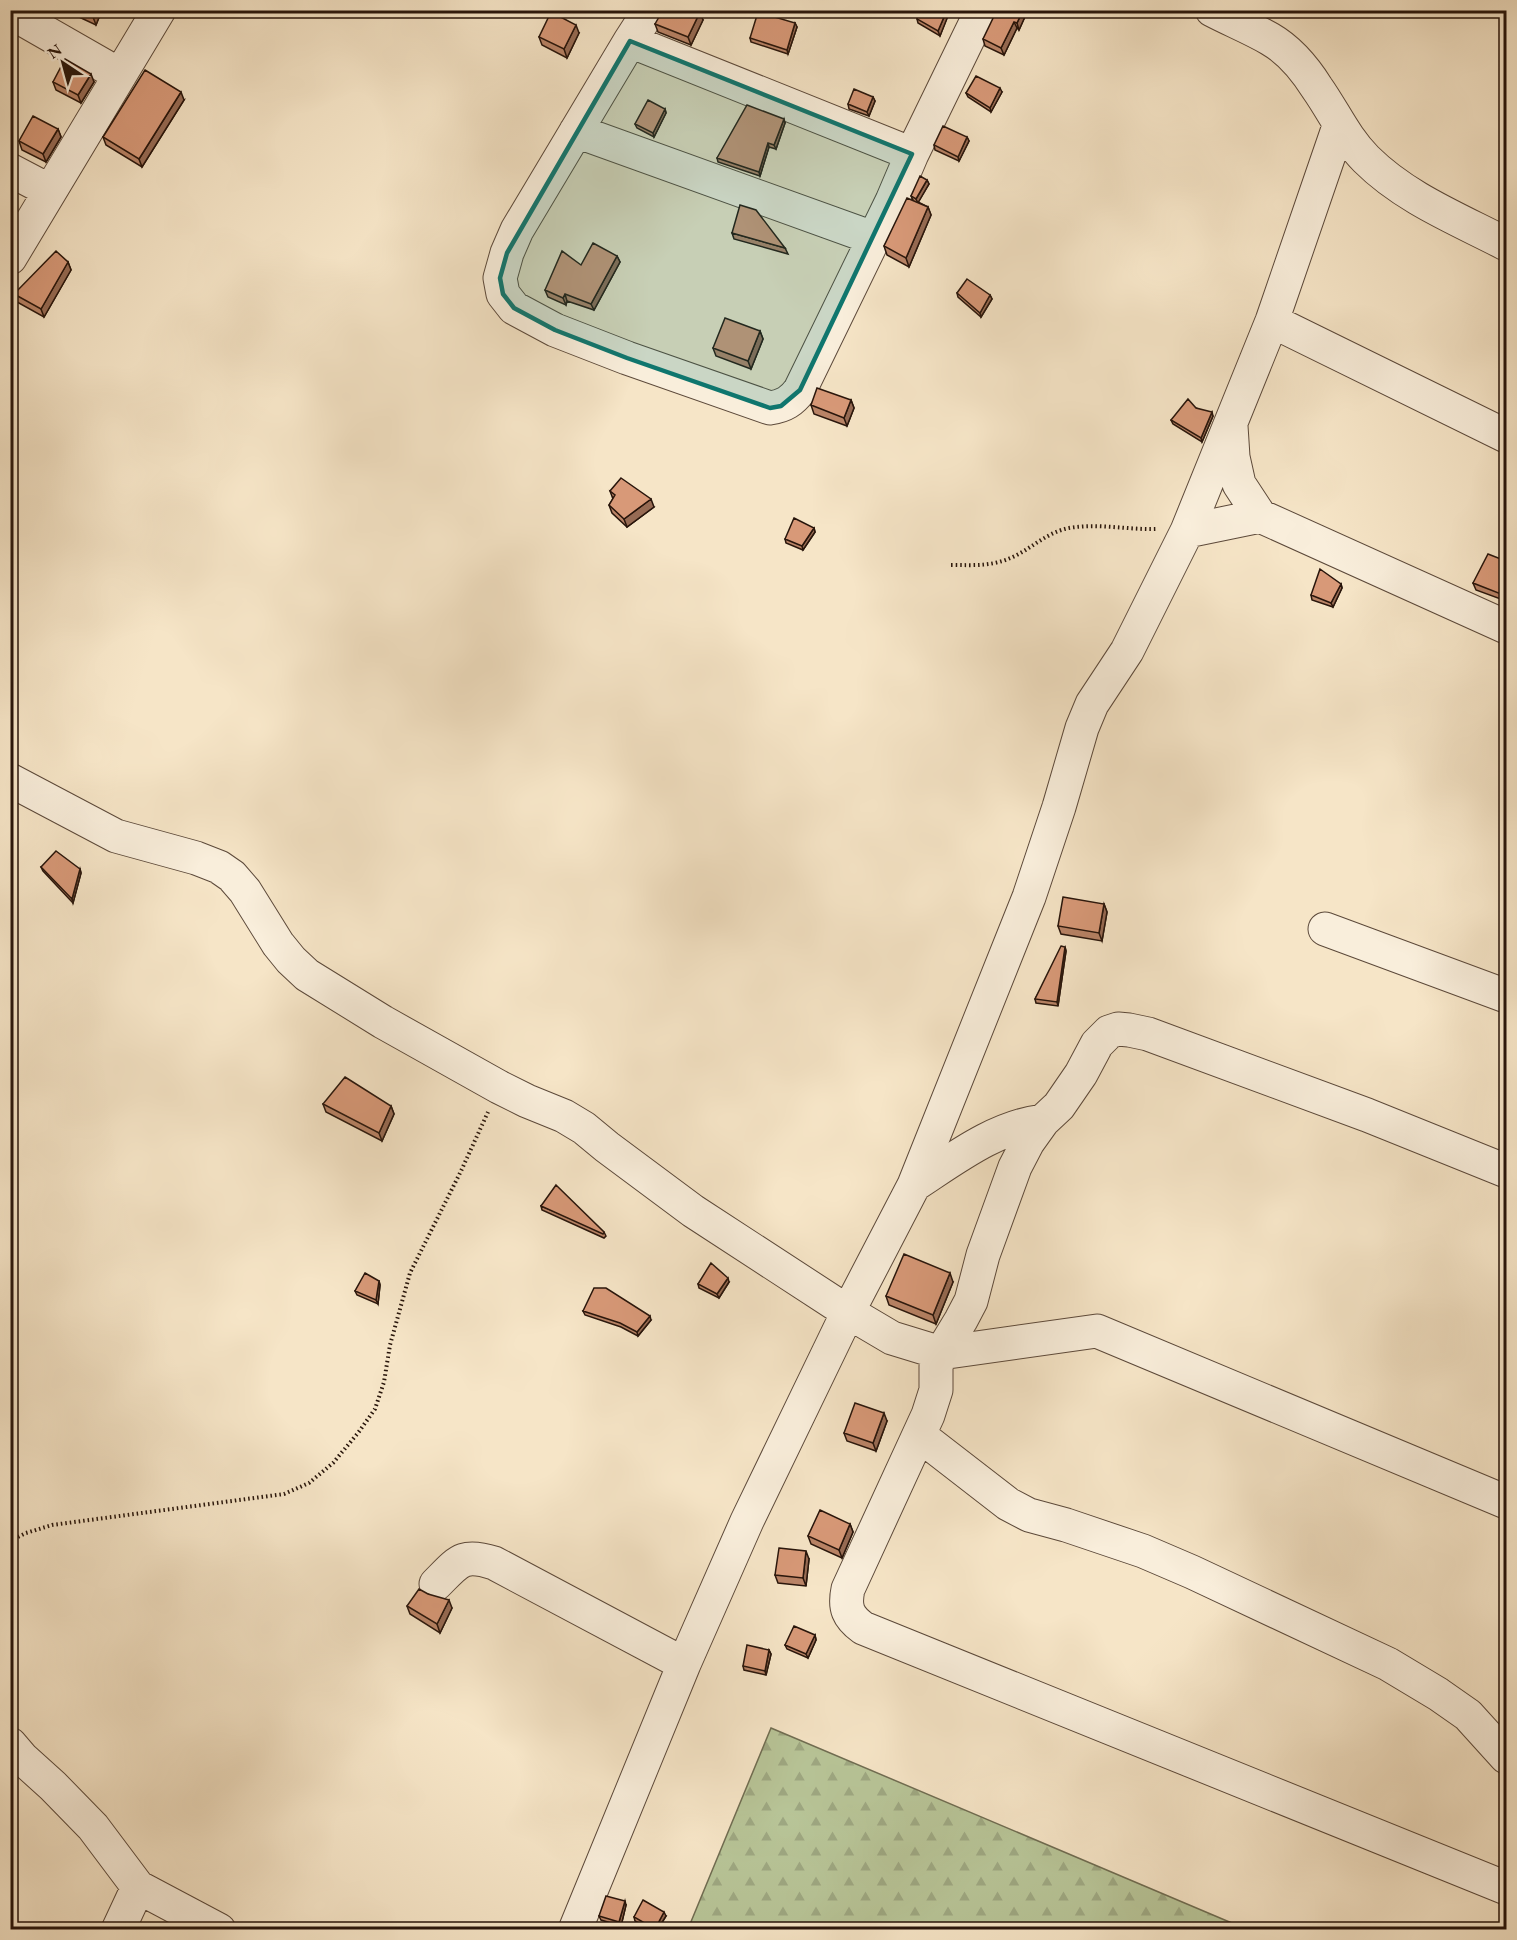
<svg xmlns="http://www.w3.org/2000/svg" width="1517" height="1940" font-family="'EB Garamond',serif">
  <defs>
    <pattern id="forest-firs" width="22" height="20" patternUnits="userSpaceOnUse" patternTransform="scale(1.5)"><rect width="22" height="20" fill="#b8c598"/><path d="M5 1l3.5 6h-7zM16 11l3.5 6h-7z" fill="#9ea882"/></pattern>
  </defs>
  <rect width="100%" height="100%" fill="#f6e5c7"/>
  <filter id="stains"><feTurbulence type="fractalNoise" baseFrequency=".00333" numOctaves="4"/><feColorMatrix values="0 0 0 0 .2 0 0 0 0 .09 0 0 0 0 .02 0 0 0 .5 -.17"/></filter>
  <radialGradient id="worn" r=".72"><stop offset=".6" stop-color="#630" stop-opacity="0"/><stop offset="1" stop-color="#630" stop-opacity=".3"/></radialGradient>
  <path fill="url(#forest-firs)" stroke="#706d52" stroke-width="1.5" d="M771,1728L1246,1929H688Z"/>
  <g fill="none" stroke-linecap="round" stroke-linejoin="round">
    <g stroke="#5c493a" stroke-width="35">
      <path id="minor" d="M650,10L630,41L517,230L507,253L500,278L503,294L514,308L555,330L627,358L770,408C784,406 792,401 800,390L892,201L912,154L982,10
        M1212,10C1231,20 1251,28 1270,39C1289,50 1305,69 1317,88C1334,112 1345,138 1366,159C1405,198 1458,219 1506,244
        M10,12L120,75
        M630,41L912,154
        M1339,126L1272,321L1187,531L1127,651L1092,704L1082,728L1059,807L1029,897L914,1185L848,1312L892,1338L941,1353L1097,1331L1506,1502
        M576,131L873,238
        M10,170L50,191
        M10,258L159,10
        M1272,321L1506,436
        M1231,426L1233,457L1239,484L1260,516
        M1187,531L1260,516L1506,627
        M10,780L116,836L196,858L219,867L232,876L245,891L278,944L291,960L307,975L383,1022L499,1087L527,1101L564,1116L584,1128L607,1147L693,1211L848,1312L747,1521L684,1664L575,1930
        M1325,929L1506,996
        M1506,1171L1367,1115L1148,1034L1129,1030L1118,1029L1109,1032L1097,1044L1081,1074L1059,1106L1043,1121L1028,1142L1015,1167L983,1255L971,1301L961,1320L941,1353L936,1366V1390L928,1415L848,1589C844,1608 848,1617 863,1628L1506,1888
        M914,1185C954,1159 995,1127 1043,1121
        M919,1435L1008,1504L1029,1515L1066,1525L1143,1551L1192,1572L1388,1664L1438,1694L1468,1715L1506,1757
        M436,1584C459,1561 462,1553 494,1563L684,1664
        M10,1744L22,1758L53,1786L93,1827L138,1887L219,1930
        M118,1930L138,1887"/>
    </g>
    <path stroke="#28150b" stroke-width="4" stroke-dasharray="1.5 3" stroke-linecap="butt" d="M951,565C975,565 992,567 1015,556C1033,547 1048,532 1069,528C1098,523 1128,530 1157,529
      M10,1541L26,1533L52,1525L284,1494L309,1483L333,1463L358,1433L375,1409L384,1382L390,1345L410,1273L461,1171L488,1112"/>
    <use href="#minor" stroke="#f9eedb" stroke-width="33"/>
  </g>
  <path fill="#ba8467" stroke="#28150b" stroke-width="1.5" d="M64,10H102L96,25Z
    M920,10H950L940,36L918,23L917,19Z
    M1028,10L1019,30L1017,28L1004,55L985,46L983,39Z
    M703,20L691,45L658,32L655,24Z
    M795,23L797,27L788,54L751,42L750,38Z
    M579,33L567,58L542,45L539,37Z
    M53,82H94L81,103L56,90Z
    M1002,92L991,112L968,97L966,93Z
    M873,97L875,101L869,116L849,109L848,104Z
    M184,100L142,167L106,145L103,137Z
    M665,109L666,113L654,137L637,128L635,124Z
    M785,123L776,149L769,147L760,176L718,162L717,158Z
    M58,129L61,137L46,162L22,150L19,141Z
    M967,137L969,141L959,161L935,150L934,145Z
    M927,180L929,184L918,202L928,207L931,215L909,267L887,255L884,246L913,200L911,196Z
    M732,233L785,248L788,254L734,239Z
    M617,256L620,262L594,310L567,301L566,305L548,297L545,290L581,265Z
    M68,262L71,270L44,317L17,302L14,294Z
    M957,293L990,295L992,299L981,317L958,297Z
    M760,331L763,339L751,369L716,356L713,348Z
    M851,400L854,408L847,426L814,414L811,405Z
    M1196,408L1213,416L1202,442L1173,424L1171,420Z
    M610,491L654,507L627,527L612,513L609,505L613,499Z
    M814,528L815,532L803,550L786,543L785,539Z
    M1506,561V601L1476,590L1473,583Z
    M1341,584L1342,588L1333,607L1312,600L1311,595Z
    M41,867L80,869L81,873L73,903L43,871Z
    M1104,904L1107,912L1102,941L1061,934L1058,926Z
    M1065,947L1066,951L1058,1006L1036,1003L1035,999Z
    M323,1104L391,1106L394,1114L382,1141L326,1112Z
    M541,1206L604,1232L606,1236L604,1238L542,1210Z
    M379,1281L380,1285L378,1304L357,1295L355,1291Z
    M729,1282L719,1298L699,1288L698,1284Z
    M953,1282L936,1324L889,1305L886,1296Z
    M583,1311L651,1320L638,1336L621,1327L585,1315Z
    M887,1421L876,1451L847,1441L844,1433Z
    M850,1524L853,1532L842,1558L811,1544L808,1536Z
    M809,1559L806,1586L778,1583L775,1575Z
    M428,1594L452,1608L440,1633L410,1614L407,1606Z
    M815,1635L816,1640L808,1658L787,1649L785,1645Z
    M769,1650L771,1654L766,1675L744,1670L743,1666Z
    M626,1905L621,1926L601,1920L599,1916Z
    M666,1916L658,1929H650L635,1921L634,1917Z"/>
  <path fill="#976b54" stroke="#28150b" stroke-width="1.5" d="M96,10H102L96,25L93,17Z
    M947,10L950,11L940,36L938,31Z
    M1023,10H1028L1019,30L1017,23Z
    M700,12L703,20L691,45L688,37Z
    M1014,22L1017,28L1004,55L1001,48Z
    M795,23L797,27L788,54L787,50Z
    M576,25L579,33L567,58L564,49Z
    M91,74L94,82L81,103L78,95Z
    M1000,88L1002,92L991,112L990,108Z
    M181,92L184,100L142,167L139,159Z
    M873,97L875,101L869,116L867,112Z
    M665,109L666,113L654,137L653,133Z
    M784,119L785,123L776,149L774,145Z
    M58,129L61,137L46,162L43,154Z
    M967,137L969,141L959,161L958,157Z
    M768,143L769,147L760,176L759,172Z
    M927,180L929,184L918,203L916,199Z
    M928,207L931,215L909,267L906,258Z
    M617,256L620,262L594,310L591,304Z
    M68,262L71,270L44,317L41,309Z
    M565,294L567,301L566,305L563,298Z
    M990,295L992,299L981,317L980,313Z
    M760,331L763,339L751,369L748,361Z
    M851,400L854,408L847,426L844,418Z
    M1212,412L1213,416L1202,442L1201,438Z
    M651,499L654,507L627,527L624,519Z
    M814,528L815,532L803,550L802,546Z
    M1341,584L1342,588L1333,607L1331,603Z
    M80,869L81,873L73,903L72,899Z
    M1104,904L1107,912L1102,941L1099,933Z
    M1065,947L1066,951L1058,1006L1057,1002Z
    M391,1106L394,1114L382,1141L379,1133Z
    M950,1273L953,1282L936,1324L933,1315Z
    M728,1278L729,1282L719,1298L717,1294Z
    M379,1281L380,1285L378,1304L376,1300Z
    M650,1316L651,1320L638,1336L637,1332Z
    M884,1413L887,1421L876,1451L873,1443Z
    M850,1524L853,1532L842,1558L839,1550Z
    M806,1551L809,1559L806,1586L803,1578Z
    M449,1600L452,1608L440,1633L437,1624Z
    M815,1635L816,1640L808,1658L806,1654Z
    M769,1650L771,1654L766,1675L765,1671Z
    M625,1901L626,1905L621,1926L619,1922Z
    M664,1912L666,1916L658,1929H655Z"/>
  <path fill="#d89978" stroke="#28150b" stroke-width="1.5" d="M79,10H96L93,17Z
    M663,10H697L700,12L688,37L655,24Z
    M920,10H947L938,31L917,19Z
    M997,10H1023L1017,23L1014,22L1001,48L983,39Z
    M551,12L576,25L564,49L539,37Z
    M758,12L795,23L787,50L750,38Z
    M65,59L91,74L78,95L53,82Z
    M145,70L181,92L139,159L103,137Z
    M976,76L1000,88L990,108L966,93Z
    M854,89L873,97L867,112L848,104Z
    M648,100L665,109L653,133L635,124Z
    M747,105L784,119L774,145L768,143L759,172L717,158Z
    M33,116L58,129L43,154L19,141Z
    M943,126L967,137L958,157L934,145Z
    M920,176L927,180L916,199L911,196Z
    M907,198L928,207L906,258L884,246Z
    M740,205L756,210L785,248L732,233Z
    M593,243L617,256L591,304L565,294L563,298L545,290L562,251L581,265Z
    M56,251L68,262L41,309L14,294Z
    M967,279L990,295L980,313L957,293Z
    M725,318L760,331L748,361L713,348Z
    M817,388L851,400L844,418L811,405Z
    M1188,399L1196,408L1212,412L1201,438L1171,420Z
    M621,478L651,499L624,519L609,505L615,495L610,491Z
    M794,518L814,528L802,546L785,539Z
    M1488,554L1506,561V596L1473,583Z
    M1320,569L1341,584L1331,603L1311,595Z
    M56,851L80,869L72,899L41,867Z
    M1063,897L1104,904L1099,933L1058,926Z
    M1061,946L1065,947L1057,1002L1035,999Z
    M345,1077L391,1106L379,1133L323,1104Z
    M556,1185L604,1232L603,1234L541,1206Z
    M904,1254L950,1273L933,1315L886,1296Z
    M711,1263L728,1278L717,1294L698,1284Z
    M365,1273L379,1281L376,1300L355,1291Z
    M594,1288H606L650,1316L637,1332L620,1323L583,1311Z
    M855,1403L884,1413L873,1443L844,1433Z
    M820,1510L850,1524L839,1550L808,1536Z
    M779,1548L806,1551L803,1578L775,1575Z
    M419,1589L428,1594L449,1600L437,1624L407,1606Z
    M794,1626L815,1635L806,1654L785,1645Z
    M747,1645L769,1650L765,1671L743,1666Z
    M606,1896L625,1901L619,1922L599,1916Z
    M643,1900L664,1912L655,1929L634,1917Z"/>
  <path fill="#0f766e" fill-opacity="0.2" stroke="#0f766e" stroke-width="4.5" stroke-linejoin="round" d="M630,41L912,154L800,390L781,406L770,408L627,358L555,330L514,308L503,294L500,278L507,253Z"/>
  <rect width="1517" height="1940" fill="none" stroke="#f6e5c7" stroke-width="36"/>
  <rect x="12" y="12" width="1493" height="1916" fill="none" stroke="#28150b" stroke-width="3"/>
  <rect x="18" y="18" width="1481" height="1904" fill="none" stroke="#28150b" stroke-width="1.5"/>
  <g transform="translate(63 63) rotate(324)" stroke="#f9eedb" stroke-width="4.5" paint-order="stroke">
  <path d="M0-4.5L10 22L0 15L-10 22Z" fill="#28150b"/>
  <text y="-9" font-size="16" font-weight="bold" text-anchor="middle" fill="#28150b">N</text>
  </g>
  <rect width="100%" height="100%" filter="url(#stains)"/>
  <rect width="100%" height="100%" fill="url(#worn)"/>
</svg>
